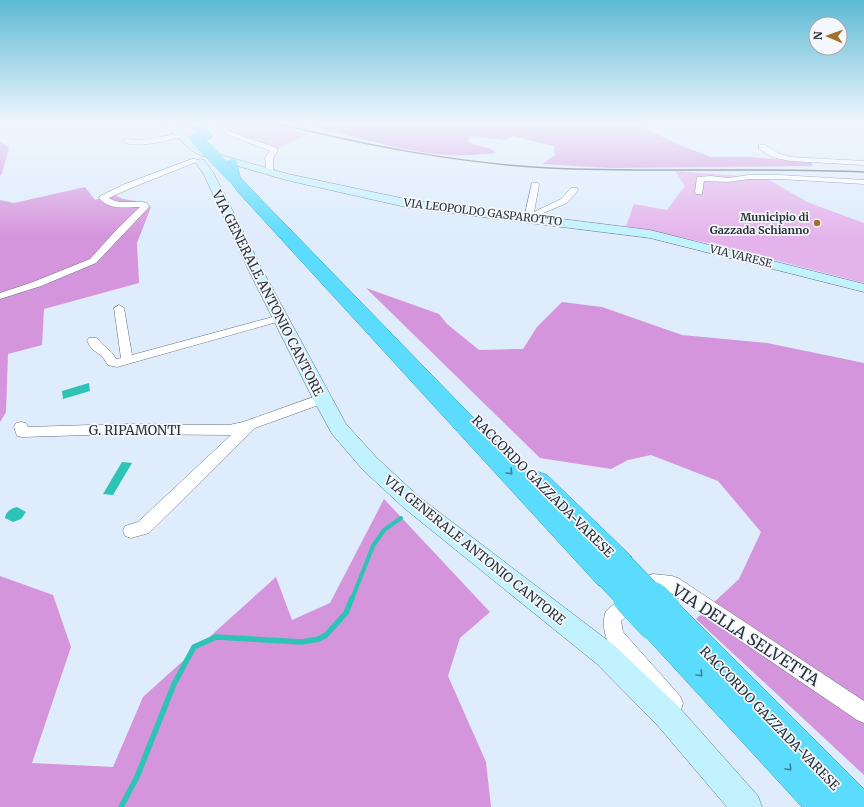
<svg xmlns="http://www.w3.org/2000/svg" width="864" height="807" font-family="Merriweather,serif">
  <rect width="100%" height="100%" fill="#deecfc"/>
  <path fill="#e5b3eb" d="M211,123H272L309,134L276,149Z
    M675,171L766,178L807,202L864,223V283L708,243L626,226L634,204L667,210L685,186Z"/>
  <path fill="#d595dc" d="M325,123H636L675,143L711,157H749L811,162L813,166L609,168L542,164L555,155L554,146L513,136L505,140L469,136V142L472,144L491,149L496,153C492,154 488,154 484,154C427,161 370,139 315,128Z
    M0,142L9,148L2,173L0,176Z
    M85,187L95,200L113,193C126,205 137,196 151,207L137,243L139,283L44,309L42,345L8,354L6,412L0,422V200L14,203Z
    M366,288L439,314L447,324L479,350L523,349L537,327L562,302L602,307L682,335L767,343L864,363V775L696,619L739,579L761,532L718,481L651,455L628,460L611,469L540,458Z
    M384,499L490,612L460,638L448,676L486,762L491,807H0V576L53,595L71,647L32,763L113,767L143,697L276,577L292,620L330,603Z"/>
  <path fill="#2dc3b5" d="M89,383L90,391L63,399L62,391Z
    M122,462L132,463L113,495L103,494Z
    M17,507L26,512L21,519L13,522L5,518C6,511 12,508 17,507Z"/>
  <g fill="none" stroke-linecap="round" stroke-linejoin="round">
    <path stroke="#2dc3b5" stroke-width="4" d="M352,599L373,546L384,530L401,518"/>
    <path stroke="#2dc3b5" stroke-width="5.5" d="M121,807L137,777L174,684L194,647L216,637L302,642L319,639L326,635L346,613L352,598"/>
    <g stroke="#637184" stroke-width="1">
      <path id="minor" d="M228,131L277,148L278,150L273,158V170L266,173L262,171L266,167L265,158L270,151L226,134L225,133Z
        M181,133L183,134V136C170,140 134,150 122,141L126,139L145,140Z
        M759,145H765L778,153L790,157L864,161V165L790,161L772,157L759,149Z
        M192,159H195L199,161L131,188L109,198C120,206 134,199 147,203L149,207L96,263L41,286L0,299V293L33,282L90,259L119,227L140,207C126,207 110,211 99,198L100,196L125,184Z
        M749,175H780L864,180V184L780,179H749L728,182L704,181L702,194H696L695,192L697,177L711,176L728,178Z
        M532,183H538L539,185L534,212L561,199L571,188H577L578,190L567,203L541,214L537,221L528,222L524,219Z
        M119,305L124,308L132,355L280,315L284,316L286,318L284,320L117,367L108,365L102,356L92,349L87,341L89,338H97C103,347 110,348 116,359L121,358L114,308Z
        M322,394L327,396L328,399L327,402L255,428L149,533L131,538L125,536L123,531L125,526L138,522L231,435L121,434L22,437L17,436L14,427L16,423L21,422L26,423L28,427L121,424L229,425L243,422Z
        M653,574L672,576L678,578L864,701V723L857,720L669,592L656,590L621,621L623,632L680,696L683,703L679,717L672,720L665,717L662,710L663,706L608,642C604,633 602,621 606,611L647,576Z"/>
    </g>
    <g stroke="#637184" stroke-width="1">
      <path id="secondary" d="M162,123H173L199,146L211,154H218L288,174L410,200L650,230L864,284V292L650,238L410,208L286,180L210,158L209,156H202L192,151Z
        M200,159L204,160L213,172L263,271L346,424L377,458L418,496L615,646L678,706L758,796L762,807H727L658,726L597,664L404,508L363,470L332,434L313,399L249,271L203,173L195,162Z"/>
    </g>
    <g stroke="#319bb8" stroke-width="1">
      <path id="trunk" d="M187,123H199L213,136L211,138C202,141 193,130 187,123Z
        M232,159L236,160L240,177L248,186L530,476L539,472L547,475L631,556L634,565L631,574L621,578L618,585L608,589L598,585L238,192L228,178L226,163L228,160Z
        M665,596L675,600L864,789V807H802L644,635L639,625L644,615L651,612L655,600Z"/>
    </g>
    <use href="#minor" fill="#fff" fill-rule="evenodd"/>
    <use href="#secondary" fill="#c2f2fe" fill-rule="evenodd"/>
    <use href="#trunk" fill="#5cdcfc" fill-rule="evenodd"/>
    <path stroke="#4e555f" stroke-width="1.5" d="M275,123C365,145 456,163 549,168C654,173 759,167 864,172"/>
    <g stroke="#319bb8" stroke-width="12" stroke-linecap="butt">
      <path id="trunk-bridge-far2" d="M196,138L234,178"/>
    </g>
    <g stroke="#319bb8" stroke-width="26" stroke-linecap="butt">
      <path id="trunk-bridge-far1" d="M621,565L654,599
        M608,576L630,599"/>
    </g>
    <g stroke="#319bb8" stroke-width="32" stroke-linecap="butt">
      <path id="trunk-bridge" d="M629,598L654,625
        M653,598L665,610"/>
    </g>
    <use href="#trunk-bridge-far2" stroke="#5cdcfc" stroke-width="12"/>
    <use href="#trunk-bridge-far1" stroke="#5cdcfc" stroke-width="25"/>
    <use href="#trunk-bridge" stroke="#5cdcfc" stroke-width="32"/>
  </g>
  <defs><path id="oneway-chevron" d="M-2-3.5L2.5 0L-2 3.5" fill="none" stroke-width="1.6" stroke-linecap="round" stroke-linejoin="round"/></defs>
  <g stroke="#417e91">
    <use href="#oneway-chevron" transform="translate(510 472) rotate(47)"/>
    <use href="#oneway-chevron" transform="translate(700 674) rotate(47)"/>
    <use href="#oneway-chevron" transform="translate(789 768) rotate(47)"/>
  </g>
  <linearGradient id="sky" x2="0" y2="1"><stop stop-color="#5dbad4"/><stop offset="0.52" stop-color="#f0f6fe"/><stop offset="1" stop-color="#f0f6fe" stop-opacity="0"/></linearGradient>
  <rect width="864" height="236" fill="url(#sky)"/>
  <circle fill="#a66e2b" stroke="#f4f8fc" stroke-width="1.5" cx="817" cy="223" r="4"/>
  <g text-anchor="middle" stroke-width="3.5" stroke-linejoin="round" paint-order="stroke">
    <g font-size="11" fill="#2b3139" stroke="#f4f8fc">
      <text transform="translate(483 212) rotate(7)" y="4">VIA LEOPOLDO GASPAROTTO</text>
      <text transform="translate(741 256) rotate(14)" y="4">VIA VARESE</text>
    </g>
    <g font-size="11" font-weight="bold" fill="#2b3139" stroke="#f4f8fc" text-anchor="end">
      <text x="809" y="221">Municipio di<tspan x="809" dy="13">Gazzada Schianno</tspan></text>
    </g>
    <g font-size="13" fill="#2b3139" stroke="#f4f8fc">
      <text transform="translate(268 293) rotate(63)" y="5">VIA GENERALE ANTONIO CANTORE</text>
      <text x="135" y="435">G. RIPAMONTI</text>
      <text transform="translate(543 486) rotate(45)" y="5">RACCORDO GAZZADA-VARESE</text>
      <text transform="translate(475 550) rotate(39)" y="5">VIA GENERALE ANTONIO CANTORE</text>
      <text transform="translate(770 718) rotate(46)" y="5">RACCORDO GAZZADA-VARESE</text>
    </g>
    <g font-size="16" fill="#2b3139" stroke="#f4f8fc">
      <text transform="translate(746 635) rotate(33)" y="6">VIA DELLA SELVETTA</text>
    </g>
  </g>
  <g transform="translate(828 36) rotate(272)"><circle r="19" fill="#f4f8fc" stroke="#a4a8ae"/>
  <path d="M0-3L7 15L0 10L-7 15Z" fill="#a66e2b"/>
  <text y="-6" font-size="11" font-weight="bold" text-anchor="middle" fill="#2b3139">N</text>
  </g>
</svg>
